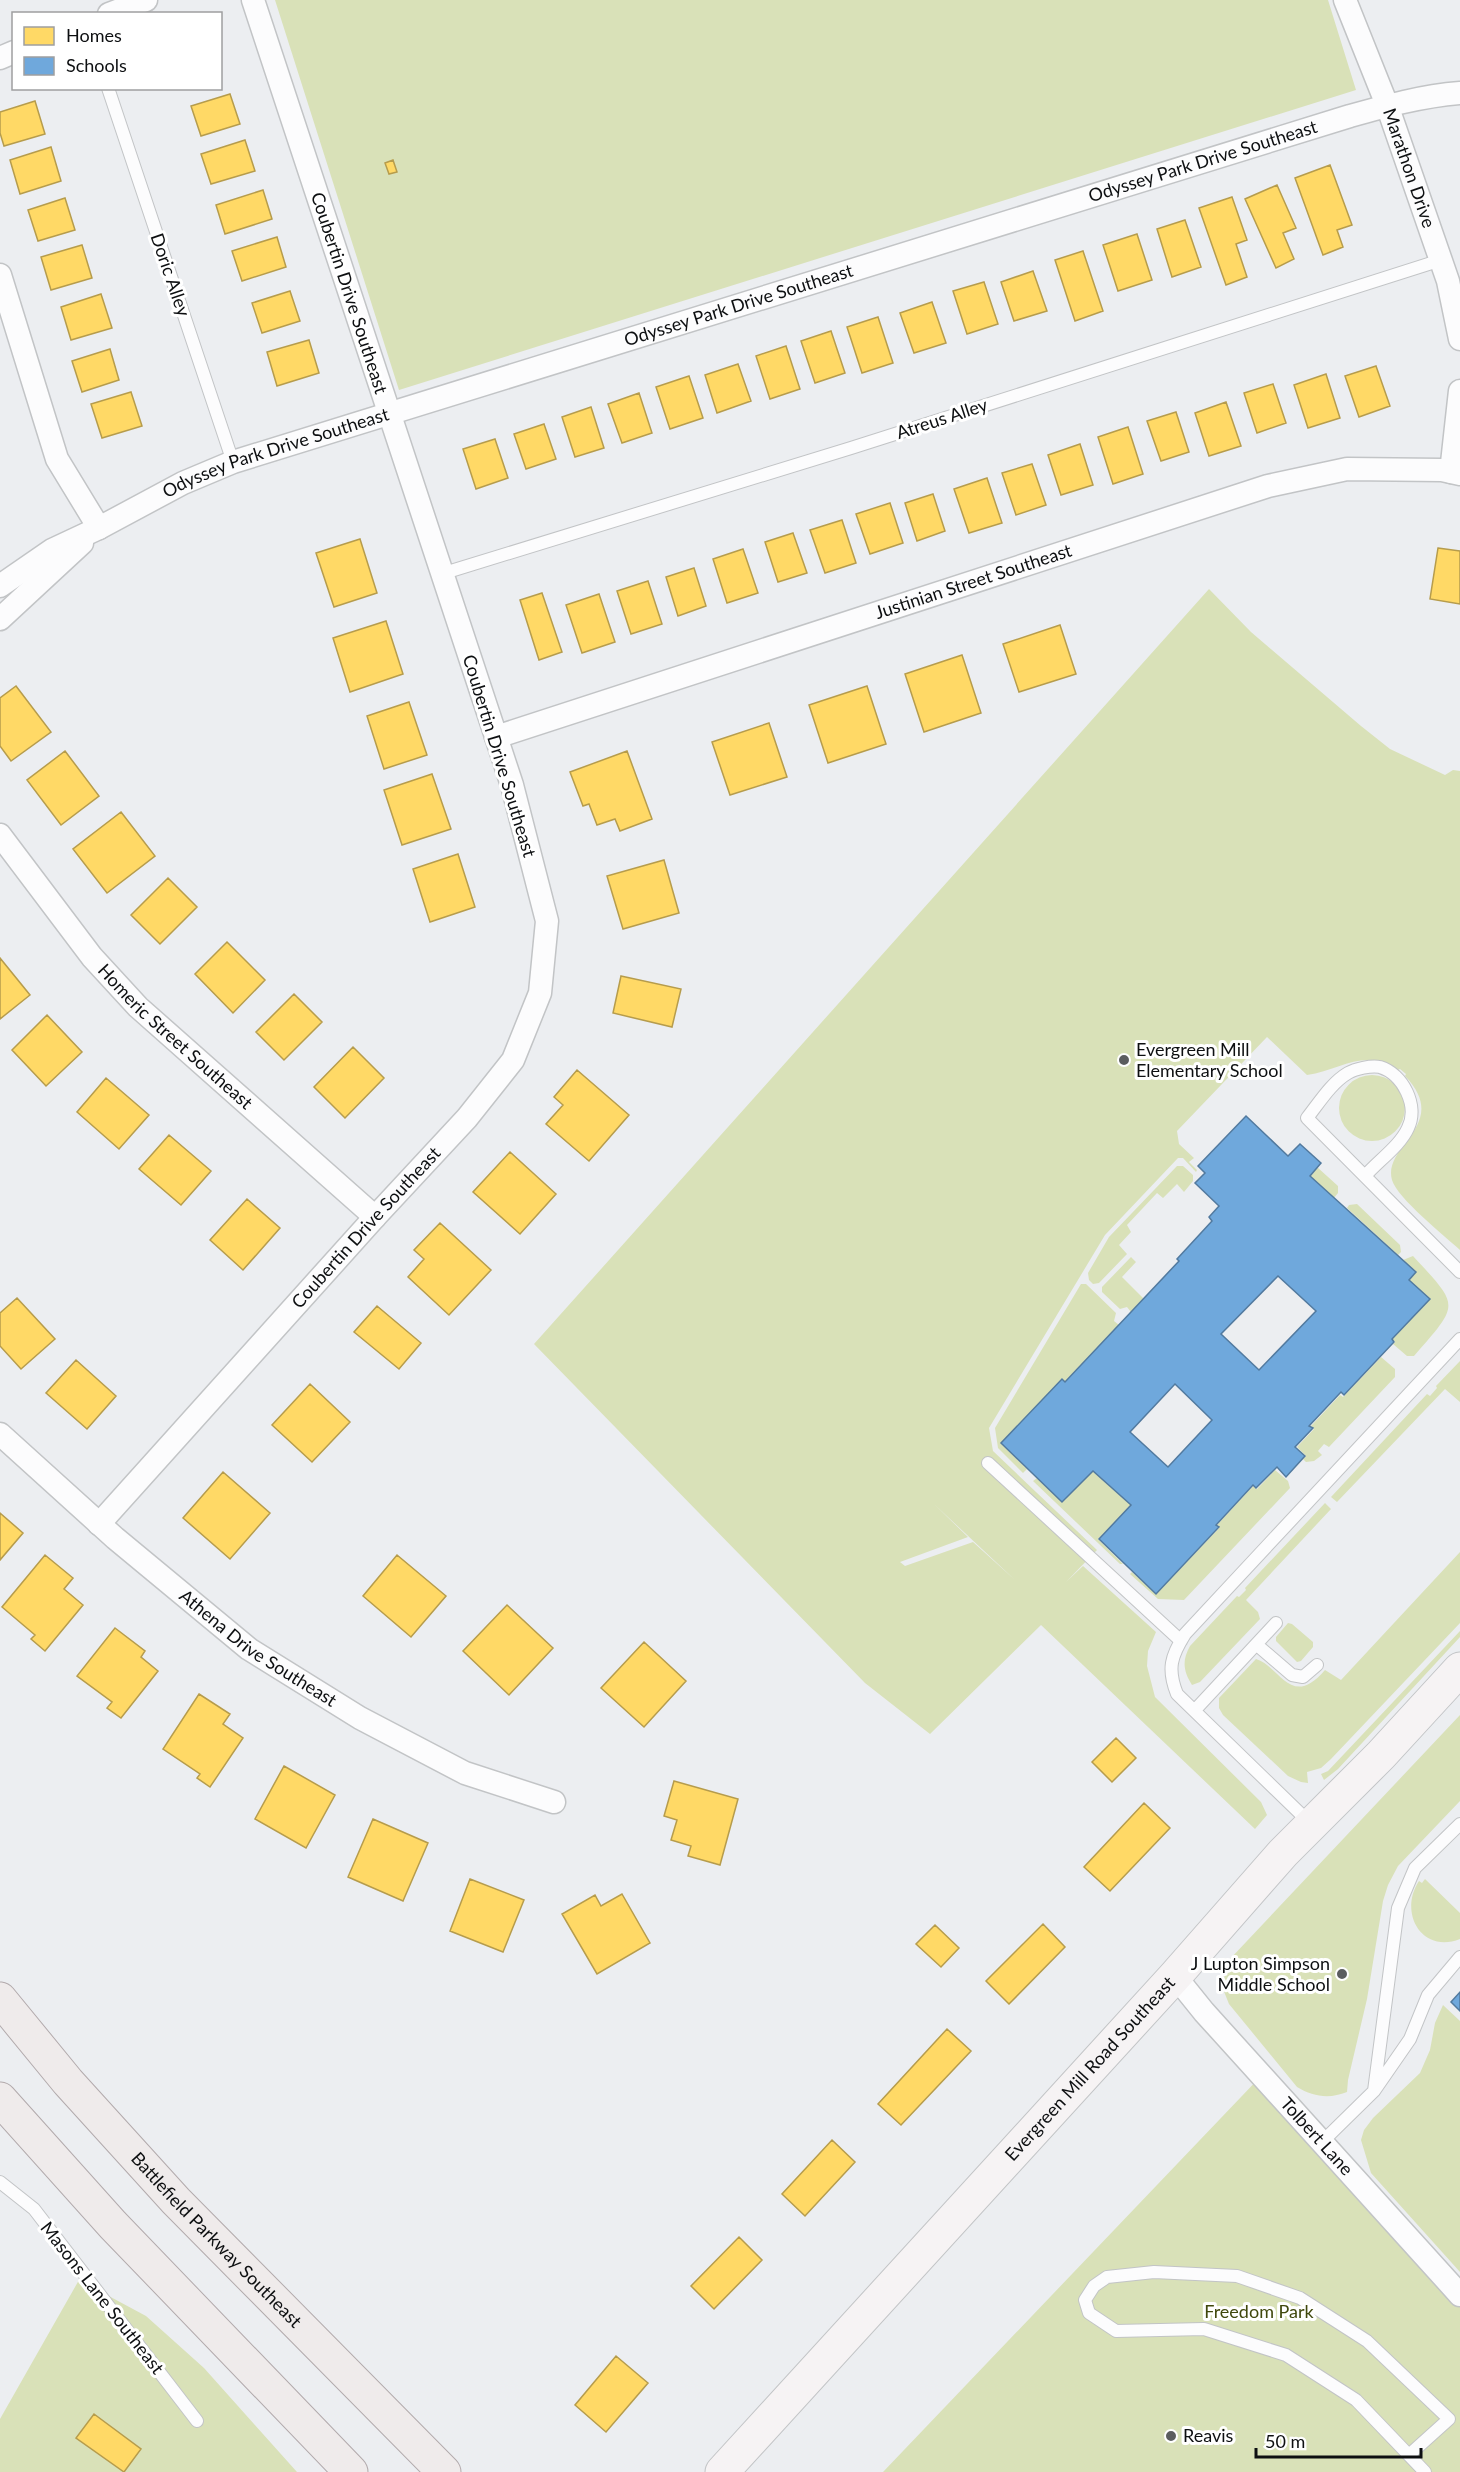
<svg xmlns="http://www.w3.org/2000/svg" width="1460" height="2472" font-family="Lato,sans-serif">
  <rect width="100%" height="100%" fill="#eceef1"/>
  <path fill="#d9e1b8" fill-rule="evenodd" d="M275,0H1328L1356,90L399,390Z
    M1209,589L1251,632L1361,726L1390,749L1445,775L1453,770L1460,771V1250C1445,1236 1397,1198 1392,1180C1382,1145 1452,1125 1405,1076L1406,1074L1400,1069L1398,1070C1365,1047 1341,1070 1307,1075L1267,1037L1177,1131L1179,1144L1194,1158L1189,1162L1197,1170L1196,1172L1183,1158H1178L1105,1235L989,1428L993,1451L1097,1550L1066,1582L1083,1566L1156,1632L1148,1651L1147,1666L1155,1697L1261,1802L1267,1815L1255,1829L1041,1625L930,1734L865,1683L534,1344ZM934,1504L1015,1580L973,1542L905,1566L900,1562L968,1537Z
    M1339 1108a33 33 0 1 1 66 0a33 33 0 1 1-66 0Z
    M1177,1166H1183L1193,1175V1181L1184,1192L1177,1184L1163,1198L1157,1193L1127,1225L1131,1232L1119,1245L1127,1254L1099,1283L1093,1284L1089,1280L1088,1273L1109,1237Z
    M1317,1167L1338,1186V1193L1333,1199L1310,1176Z
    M1357,1204L1400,1245L1401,1252L1398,1255L1347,1208L1349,1205Z
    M1413,1256C1460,1307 1460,1303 1414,1356H1407L1393,1344L1395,1342L1392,1339L1430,1299L1409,1280L1416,1272L1403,1260Z
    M1131,1257L1136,1262L1122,1277L1144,1299L1131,1312L1127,1307L1120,1309L1102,1292V1287Z
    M1081,1284H1086L1116,1313L1114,1321L1119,1325L1065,1382L1062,1379L1002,1444L1027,1469L1023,1473L998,1448L995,1428Z
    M1381,1357L1395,1369V1377L1329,1447L1324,1444L1318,1451L1322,1455L1314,1461L1306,1462L1303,1459L1306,1456L1297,1447L1314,1429L1311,1426L1340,1395L1343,1397Z
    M1460,1361V1402L1445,1389L1337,1502L1331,1497L1427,1394L1430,1396L1437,1388L1436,1386Z
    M1275,1470L1288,1481L1290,1488L1184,1600L1158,1599L1130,1574L1132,1572L1156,1594L1219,1528L1217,1525L1253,1486L1257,1489Z
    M1093,1471L1131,1505L1098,1539L1123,1564H1120L1033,1481L1037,1478L1062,1502Z
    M1325,1503L1331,1509L1246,1600L1258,1612L1260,1619L1200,1682L1192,1685C1183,1671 1182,1660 1190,1646L1237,1596L1239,1597L1246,1590L1245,1588Z
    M1460,1552V1623L1331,1759L1321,1768L1307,1772L1308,1783L1301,1782L1288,1776L1223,1715L1219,1708V1698L1256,1659C1280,1666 1291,1710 1325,1670L1341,1680Z
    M1288,1623L1292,1624L1313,1642V1647L1301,1661L1297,1662L1276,1641V1637Z
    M1460,1631V1637L1338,1769L1324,1780L1321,1774L1328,1771Z
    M1460,1715V1801L1398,1866L1388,1885L1383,1901L1367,1999L1348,2080L1347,2092C1330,2099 1313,2097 1297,2087L1229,2004L1223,1989L1225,1972L1230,1959Z
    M1425,1879L1460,1913V1939C1422,1954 1398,1913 1419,1881L1422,1883Z
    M1443,2005L1460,2021V2272L1371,2173L1361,2140L1364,2130L1373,2118L1420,2073L1430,2050L1435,2023Z
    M1262,2075L1460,2295V2472H883Z
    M79,2280L146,2316L204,2368L297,2472H0V2419Z"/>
  <path fill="#ffd966" stroke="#b69c4c" stroke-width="1.5" d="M230,94L240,124L201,136L191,106Z
    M35,101L45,134L4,146L0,133V112Z
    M245,140L255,171L211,184L201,154Z
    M51,147L61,181L20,194L10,160Z
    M393,160L397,172L389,174L385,163Z
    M1330,165L1352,225L1337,230L1343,247L1323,255L1295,178Z
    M1277,185L1296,228L1283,233L1294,259L1276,268L1245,199Z
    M263,190L272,219L225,234L216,205Z
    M1232,197L1247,240L1236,244L1247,277L1226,285L1199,208Z
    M65,198L75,230L38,241L28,210Z
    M1185,220L1201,267L1172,277L1157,229Z
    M1137,234L1152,280L1118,291L1103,245Z
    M277,237L286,267L242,281L232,251Z
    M82,245L92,278L51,290L41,257Z
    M1083,251L1103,311L1075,321L1055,260Z
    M1033,271L1047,311L1014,321L1001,282Z
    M984,282L998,324L967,334L953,291Z
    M290,291L300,321L262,333L252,303Z
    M101,294L112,328L71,340L61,307Z
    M932,302L946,343L914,353L900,313Z
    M878,317L893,363L862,373L847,327Z
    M831,331L845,373L815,383L801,341Z
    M309,340L319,373L277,386L267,352Z
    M786,346L800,389L770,399L756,356Z
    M110,349L119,380L82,392L72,361Z
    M738,364L751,401L717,413L705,375Z
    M1376,366L1390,406L1359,417L1345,376Z
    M1326,374L1340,418L1308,428L1294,385Z
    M689,376L703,418L670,429L656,387Z
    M1273,384L1286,423L1257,433L1244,393Z
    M131,392L142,426L102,438L91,404Z
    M639,393L652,433L622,443L608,404Z
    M1226,402L1241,446L1209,456L1195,413Z
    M591,407L604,448L575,457L562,417Z
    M1176,412L1189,452L1161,461L1147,421Z
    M544,424L556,459L526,469L514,434Z
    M1128,427L1143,474L1113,484L1098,437Z
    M495,439L508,478L476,489L463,449Z
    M1080,444L1093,485L1061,495L1048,455Z
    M1032,464L1046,505L1016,515L1002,473Z
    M987,478L1002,523L969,533L954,489Z
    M933,494L945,531L917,541L905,503Z
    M890,503L903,543L870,554L856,514Z
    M842,520L856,563L825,573L810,530Z
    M793,533L807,573L778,582L765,542Z
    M360,539L377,593L334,607L316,553Z
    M1438,548L1460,551V604L1430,599Z
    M743,549L758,593L727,603L713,559Z
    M694,568L706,606L678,616L666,577Z
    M648,581L662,624L631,634L617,591Z
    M542,593L562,652L539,660L520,600Z
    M599,594L615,642L582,653L566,605Z
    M386,621L403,674L350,692L333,638Z
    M1060,625L1076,674L1019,692L1003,644Z
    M962,655L981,713L924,732L905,674Z
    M16,686L51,732L11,761L0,746V698Z
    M867,686L886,744L828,763L809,705Z
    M409,702L427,755L384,769L367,716Z
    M769,723L787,777L730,795L712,742Z
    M65,751L99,796L61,825L27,780Z
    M627,751L652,819L620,831L615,819L597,825L589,804L583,806L570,772Z
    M432,774L451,829L402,845L384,790Z
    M121,812L155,856L107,893L73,849Z
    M458,854L475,907L430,922L413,869Z
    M664,860L679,913L623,929L607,876Z
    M168,878L197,907L160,944L131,915Z
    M227,942L265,980L233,1013L195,974Z
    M0,958L30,995L0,1019Z
    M621,976L681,989L672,1027L613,1013Z
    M294,994L322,1022L284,1060L256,1032Z
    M47,1015L82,1052L46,1086L12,1050Z
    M353,1047L384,1078L345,1118L314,1087Z
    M577,1070L629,1115L589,1161L546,1124L563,1105L554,1097Z
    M106,1078L149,1115L119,1149L77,1112Z
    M169,1135L211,1171L181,1205L139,1169Z
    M510,1152L556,1194L520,1234L473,1192Z
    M247,1199L280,1228L243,1270L210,1240Z
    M440,1223L491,1270L449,1315L408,1277L424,1259L414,1250Z
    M17,1298L55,1339L21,1369L0,1346V1313Z
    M377,1306L421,1343L399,1369L354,1332Z
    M76,1360L116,1396L87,1429L46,1393Z
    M310,1384L350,1422L312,1462L272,1425Z
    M223,1472L270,1513L230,1559L183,1518Z
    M0,1513L23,1533L0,1560Z
    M45,1555L73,1578L64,1589L83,1605L45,1651L31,1639L35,1635L2,1607Z
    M397,1555L446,1596L411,1637L363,1596Z
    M507,1605L553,1648L509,1695L463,1651Z
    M115,1628L145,1651L141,1657L158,1671L121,1718L107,1708L112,1702L77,1676Z
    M644,1642L686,1681L644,1727L601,1688Z
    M199,1694L230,1714L223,1724L243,1738L210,1787L197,1778L200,1774L163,1749Z
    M1116,1738L1136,1758L1112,1782L1092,1762Z
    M284,1766L335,1795L306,1848L255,1819Z
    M674,1781L738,1799L720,1865L688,1856L691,1846L671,1840L677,1820L664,1816Z
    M1144,1803L1170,1828L1110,1891L1084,1867Z
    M373,1819L428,1843L403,1901L348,1877Z
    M470,1879L524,1900L503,1952L450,1931Z
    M622,1894L650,1943L597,1974L562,1914L595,1895L601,1906Z
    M1043,1924L1065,1947L1009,2004L986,1981Z
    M935,1925L959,1948L941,1967L916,1944Z
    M947,2029L971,2051L901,2125L878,2104Z
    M832,2140L855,2162L805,2216L782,2194Z
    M739,2237L762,2260L714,2309L691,2286Z
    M616,2356L648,2383L606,2432L575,2405Z
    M94,2414L141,2449L124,2472L76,2438Z"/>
  <path fill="#6fa8dc" stroke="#527a9f" stroke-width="1.5" fill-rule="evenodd" d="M1246,1116L1288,1156L1300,1144L1321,1163L1310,1176L1416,1272L1409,1280L1430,1299L1392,1339L1394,1342L1344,1395L1341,1392L1309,1426L1313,1428L1295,1447L1305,1456L1286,1477L1277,1467L1256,1488L1253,1485L1216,1525L1219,1527L1156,1594L1099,1539L1131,1505L1093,1471L1062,1502L1001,1443L1062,1379L1065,1382L1131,1312L1179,1261L1177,1259L1212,1221L1209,1217L1219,1206L1195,1183L1205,1173L1198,1166ZM1278,1276L1316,1311L1259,1370L1221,1334ZM1175,1384L1212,1420L1168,1467L1130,1432Z
    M1460,1992V2011L1451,2002Z"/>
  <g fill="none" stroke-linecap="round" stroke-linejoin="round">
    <g stroke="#c2c4c6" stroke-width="14">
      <path id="lane" d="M108,88L233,462
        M441,574L851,448L1441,260
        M1365,1176C1378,1161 1400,1146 1408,1128C1419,1106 1403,1074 1380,1067C1371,1065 1355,1069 1348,1073C1331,1083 1319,1103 1307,1118L1460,1272
        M988,1463L1181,1641
        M1257,1645L1292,1675L1303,1677L1317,1665
        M1195,1710L1276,1623
        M1310,1823L1177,1694C1167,1669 1171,1656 1185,1634L1460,1339
        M1374,2091L1398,1908L1415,1868L1460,1824
        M1322,2142L1374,2091L1410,2039L1428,1995L1460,1957
        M0,2182L34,2209L197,2421
        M1409,2455L1449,2419L1367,2341L1300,2298L1237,2276L1154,2272L1107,2277L1094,2286L1085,2300L1089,2313L1116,2331L1204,2329L1286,2355L1356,2400L1425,2472"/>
    </g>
    <g stroke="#c2c4c6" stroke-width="25">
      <g id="street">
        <path id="s1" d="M1345,0L1387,105L1448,281L1460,339"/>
        <path d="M109,14L146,0"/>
        <path d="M0,58L14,52"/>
        <path d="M0,275L57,459L99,528"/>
        <path d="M1451,472L1460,391"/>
        <path id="s2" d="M0,586L52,550L99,528L183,483L233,462L1350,116C1386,106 1422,96 1460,93"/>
        <path d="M0,619L82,543"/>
        <path id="s3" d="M496,737L1268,486L1347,469L1442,470L1460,474"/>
        <path id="s4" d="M0,835L92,957L138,1007L375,1217"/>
        <path id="s5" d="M0,1434L115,1538L249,1649L360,1718L465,1773L554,1802"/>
        <path id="s6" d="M99,1524L375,1217L467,1118L513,1060L540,993L547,921L512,785L253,0"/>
        <path id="s7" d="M1175,1976L1204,2012L1460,2295"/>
      </g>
    </g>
    <g stroke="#c2c4c6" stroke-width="35">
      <g id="secondary">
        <path id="s8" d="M722,2472L1175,1976L1283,1853L1381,1755L1460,1669"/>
      </g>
    </g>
    <g stroke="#b2aaac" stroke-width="35">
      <g id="primary">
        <path id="s9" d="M0,1999L68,2082L176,2201L444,2472"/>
        <path d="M0,2099L113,2225L351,2472"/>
      </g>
    </g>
    <use href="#lane" stroke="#fcfcfd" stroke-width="12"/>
    <use href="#street" stroke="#fcfcfd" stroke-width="22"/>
    <use href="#secondary" stroke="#f6f3f4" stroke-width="33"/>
    <use href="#primary" stroke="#efebeb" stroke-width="33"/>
  </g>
  <g fill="#5b5d5f" stroke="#fff" stroke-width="2">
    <circle cx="1124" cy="1060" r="6"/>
    <circle cx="1342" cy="1974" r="6"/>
    <circle cx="1171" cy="2436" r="6"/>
  </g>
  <g text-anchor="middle" stroke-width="6" stroke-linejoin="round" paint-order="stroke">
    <g font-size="18" fill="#0d0f11" stroke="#fff">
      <text dy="6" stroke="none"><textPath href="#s2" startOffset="1280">Odyssey Park Drive Southeast</textPath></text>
      <text dy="6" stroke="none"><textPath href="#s1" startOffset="180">Marathon Drive</textPath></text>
      <text transform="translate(170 275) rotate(71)" y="6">Doric Alley</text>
      <text transform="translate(349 293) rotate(72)" y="6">Coubertin Drive Southeast</text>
      <text dy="6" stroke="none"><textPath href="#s2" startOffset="794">Odyssey Park Drive Southeast</textPath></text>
      <text transform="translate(942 419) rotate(-18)" y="6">Atreus Alley</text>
      <text dy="6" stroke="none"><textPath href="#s2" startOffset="308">Odyssey Park Drive Southeast</textPath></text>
      <text dy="6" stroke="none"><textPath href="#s3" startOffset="502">Justinian Street Southeast</textPath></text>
      <text transform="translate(499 756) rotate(73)" y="6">Coubertin Drive Southeast</text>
      <text dy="6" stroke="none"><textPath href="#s4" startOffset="268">Homeric Street Southeast</textPath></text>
      <text dy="6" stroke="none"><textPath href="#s6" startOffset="399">Coubertin Drive Southeast</textPath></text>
      <text dy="6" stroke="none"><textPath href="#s5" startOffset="336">Athena Drive Southeast</textPath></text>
      <text dy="6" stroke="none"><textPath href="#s8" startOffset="546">Evergreen Mill Road Southeast</textPath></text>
      <text dy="6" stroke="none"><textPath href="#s7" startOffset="214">Tolbert Lane</textPath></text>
      <text dy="6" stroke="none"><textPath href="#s9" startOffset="324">Battlefield Parkway Southeast</textPath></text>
      <text transform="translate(102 2298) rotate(52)" y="6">Masons Lane Southeast</text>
    </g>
    <g font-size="18" fill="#0d0f11" stroke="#fff" text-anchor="start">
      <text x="1136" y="1056">Evergreen Mill<tspan x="1136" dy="21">Elementary School</tspan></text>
      <text x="1330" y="1970" text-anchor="end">J Lupton Simpson<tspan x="1330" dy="21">Middle School</tspan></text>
      <text x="1183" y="2442">Reavis</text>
    </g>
    <g font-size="18" fill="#40480d" stroke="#fff">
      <text x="1259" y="2318">Freedom Park</text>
    </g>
  </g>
  <rect x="12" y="12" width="210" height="78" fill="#ffffff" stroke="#9e9fa0" stroke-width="1.5"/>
  <rect x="24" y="27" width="30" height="18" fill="#ffd966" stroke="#9e9fa0" stroke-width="1.5"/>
  <text x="66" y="42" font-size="18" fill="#0d0f11">Homes</text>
  <rect x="24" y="57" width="30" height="18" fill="#6fa8dc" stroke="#9e9fa0" stroke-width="1.5"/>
  <text x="66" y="72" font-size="18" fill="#0d0f11">Schools</text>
  <path d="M1256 2448v9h165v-9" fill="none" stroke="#0d0f11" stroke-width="3"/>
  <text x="1265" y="2448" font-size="18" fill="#0d0f11" stroke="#ffffff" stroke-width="4.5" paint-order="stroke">50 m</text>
</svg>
